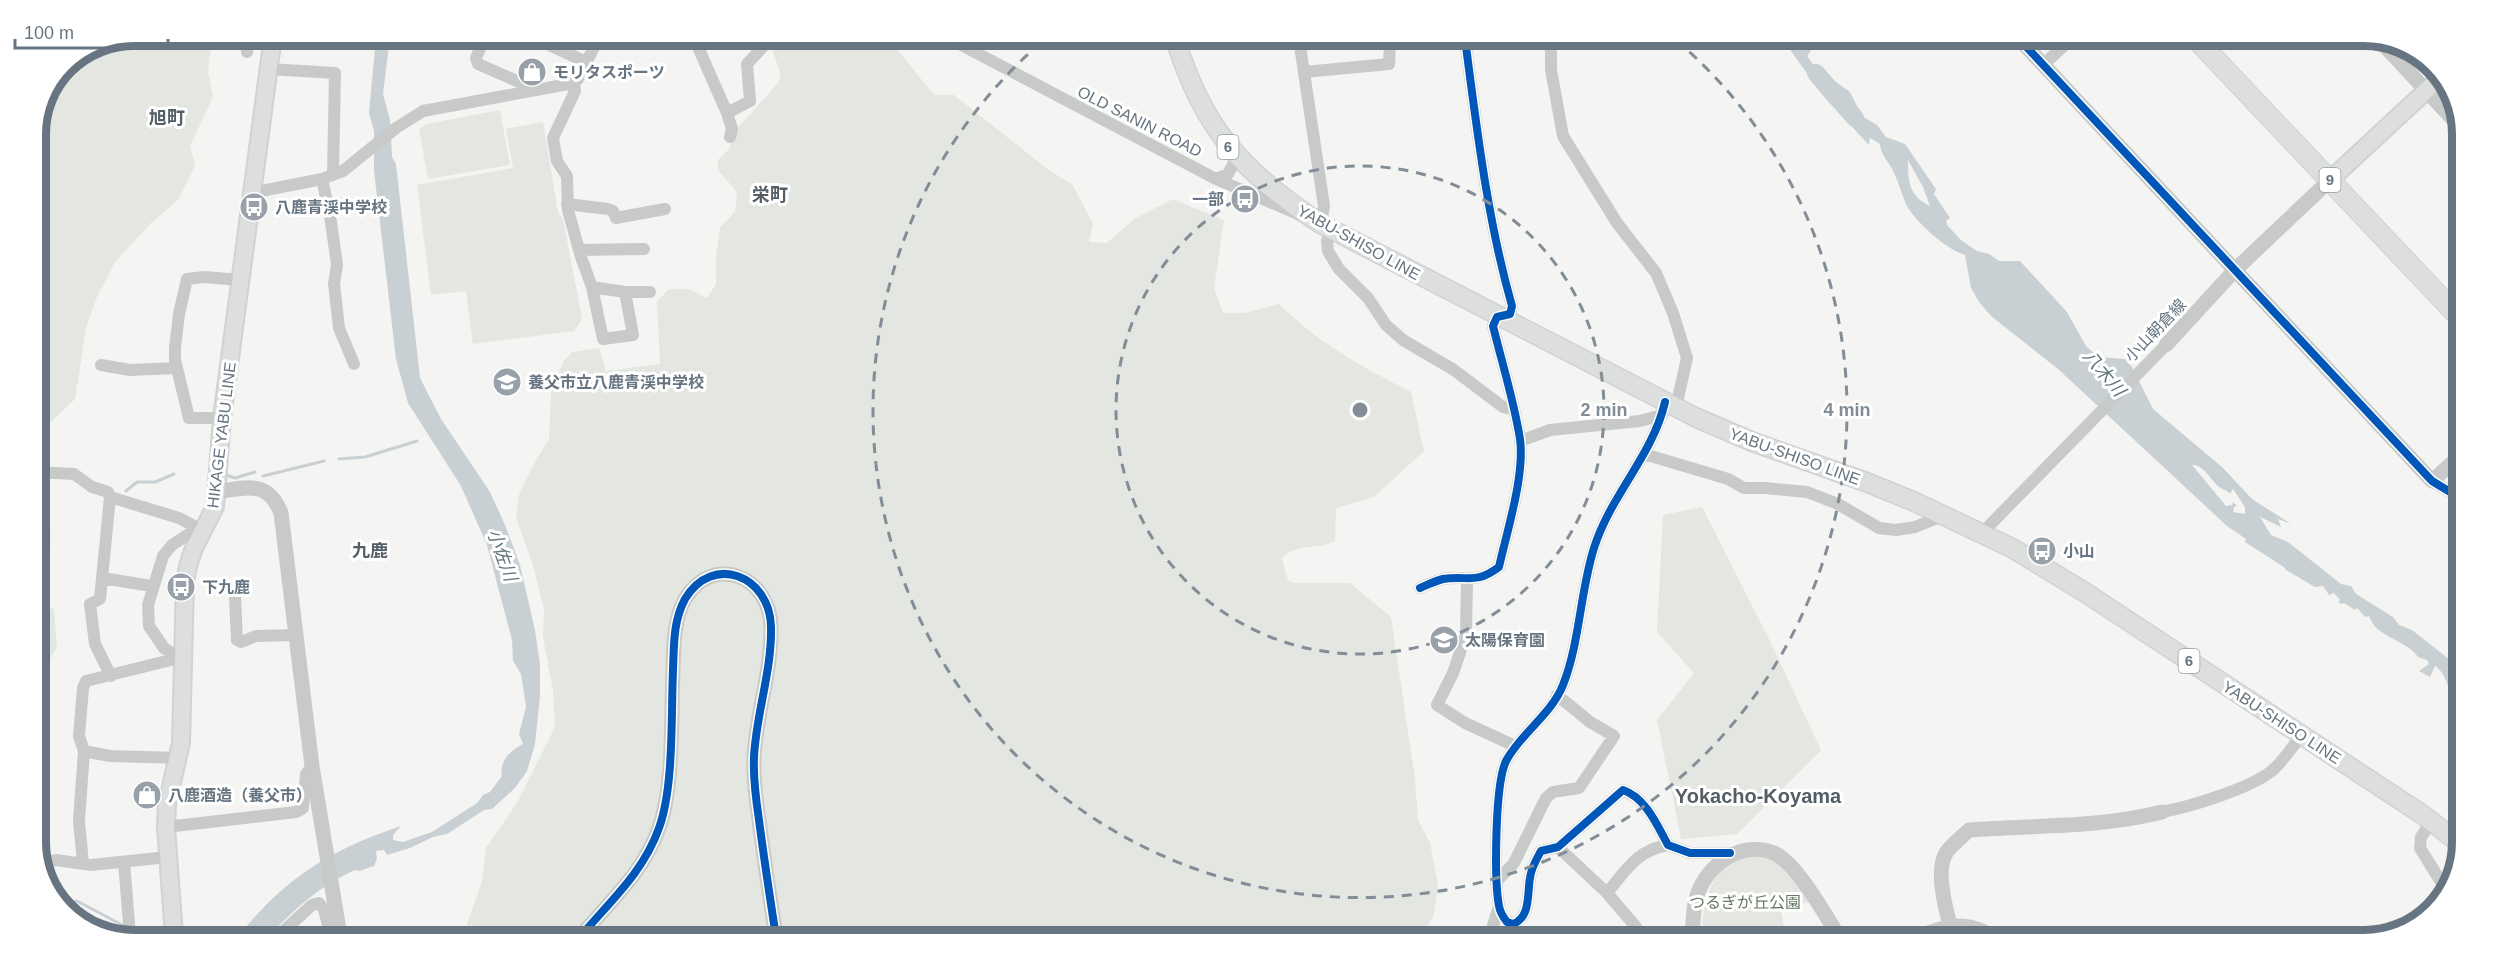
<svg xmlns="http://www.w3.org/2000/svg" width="2499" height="977" font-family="Helvetica,'Noto Sans JP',sans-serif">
  <rect width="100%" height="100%" fill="#f4f4f2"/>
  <path fill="#e4e6e1" d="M135,36H212L208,72L213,97L190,146L195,166L178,200L151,223L115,262L96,299L86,328L75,399L36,437V129L65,65Z
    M782,38C798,38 811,41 827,42L829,38H855L876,48H896L934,95H954L1050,171L1072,184L1093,224L1089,242L1107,243L1134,219L1173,199L1224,220L1214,288L1223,313H1245L1279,304C1321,345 1359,365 1411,392L1424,451L1374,497L1336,508L1335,541C1314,551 1299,542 1282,558L1288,580L1293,583H1350L1391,617L1415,779L1418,820L1430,843L1438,885L1434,915L1420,939L463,936L482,881L486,848L517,803L555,727L553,690L543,637L544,609L533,565L516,518L519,495L530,471L549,439L551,394L563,362L572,352L599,348L606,371L660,364L657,302L669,289H689L707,298L716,284V258L720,227L735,212L737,192L718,170V160L729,149L737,129L778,83L781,75L773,52Z
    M500,110L510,165L428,179L419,129L427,124Z
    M543,122L558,212L563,219L582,319L574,331L473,344L466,291L431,295L417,185L513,168L506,129Z
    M36,504C53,518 51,532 50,553L36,564Z
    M1702,507L1770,641L1821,750L1737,834L1681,839L1657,720L1694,673L1657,632L1663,515Z
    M36,604L54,609L57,647L36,684Z
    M1751,856C1787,860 1791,873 1812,901L1781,910L1786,940L1701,939C1704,901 1708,865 1751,856Z"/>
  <path fill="#c9d0d3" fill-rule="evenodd" d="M376,37H390L383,94L390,120L392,157L396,164L420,378L441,419L490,492L505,525L520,565L535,630L540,665V696L535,744L527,771L515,788L492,809L484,810L447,834L433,837L410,848L387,855L384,850L376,851L377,859L374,866L359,871L355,870C321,885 294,909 269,936H239C284,878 332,849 401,826L393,835V840L403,842L432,832L477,803L483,795L490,792L502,776C499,761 510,751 523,744L519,734L526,707L521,674L513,661L512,640L487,545L461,486L408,403L396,359L374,171V131L369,113Z
    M1783,40H1808L1811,51L1807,56L1815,67L1850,92L1862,116L1877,125L1886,137L1905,144L1936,189L1934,194L1950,218L1946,221L1947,225L1962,241L1977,251L1989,254L1999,261H2020L2067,312L2086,346L2098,357L2125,359L2132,367L2153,409L2222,467L2252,499L2291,524L2278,519L2281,527L2260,517L2271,535L2288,542L2341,584L2351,586L2356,594L2393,617L2399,625L2412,630L2459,667V703C2446,693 2449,675 2435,666L2430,677L2419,671L2429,664L2427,660L2418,657C2407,640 2375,637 2369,616L2365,617L2357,608L2355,610L2344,603L2342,604L2338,602L2340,600L2334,593L2329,595L2323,586L2315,587L2286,570L2284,567L2245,542L2246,539L2227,526L2058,369L1991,316L1979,302L1971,288L1965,255C1947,250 1914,221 1906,204C1901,192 1898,180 1892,169C1888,161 1880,153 1880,144L1870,138L1869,145L1824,97ZM1908,160L1923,187L1930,206C1909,196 1908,182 1908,160ZM2192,465C2205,466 2209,478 2218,486C2222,490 2226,489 2230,494L2233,489L2245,507V514L2233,512L2234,507L2237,506L2233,502L2232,505L2226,506Z"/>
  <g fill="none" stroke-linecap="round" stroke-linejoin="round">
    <path stroke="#c9d0d3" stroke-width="3" d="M339,459L365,457L417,441
      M223,474L235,478L255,472
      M263,476L324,461
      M126,491L137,482H155L174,474
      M60,905L77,901L126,927
      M133,930L150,936"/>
    <path stroke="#c9d0d3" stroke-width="18" d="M1816,73L1855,118"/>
    <g stroke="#d1d2d2" stroke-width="20">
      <path id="secondary" d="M2330,180L2443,75
        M174,936L166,827L167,804L181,743L185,582L188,566L194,548L215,507L222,418L273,36"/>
    </g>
    <g stroke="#d1d2d2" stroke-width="21">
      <path id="primary" d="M1175,38C1203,130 1243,172 1321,224L1697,418L1753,442L1866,482L1915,502L2012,548L2086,593L2423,815L2458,842"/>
    </g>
    <g stroke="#d0d1d1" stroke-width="22">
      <path id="trunk" d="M2198,41L2461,319"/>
    </g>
    <path stroke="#c8caca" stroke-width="12" d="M485,37L476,58L478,64L535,89
      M532,37L586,62
      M948,38L1216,179L1298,214
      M1299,39L1324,206L1321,224L1316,222
      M1545,39L1551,48V70L1563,136L1617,223L1656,273L1673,313L1687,358L1676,407
      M698,47L727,113L750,101L747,64L771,38
      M247,52L248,36
      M2043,65L2069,41
      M269,69L335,73L333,175
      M1304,72L1389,64L1390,44L1427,39
      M574,83L575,91L553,138L557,161L567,176L568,210L581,257L592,287L603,339L633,335L625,292
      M727,113L732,129L730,137
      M322,179L330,215L337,265L334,284L339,328L354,364
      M1216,179L1228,174L1237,157
      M251,193L322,179L343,171L396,128L423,111L574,83L578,79L599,37
      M567,204L608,209L613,211L616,218L665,209
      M1331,229L1327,241L1328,251L1339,269L1368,298L1386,325L1403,340L1454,370L1503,407L1513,409
      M579,250L644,249
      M592,287L625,292H650
      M101,365L130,370L177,368
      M1665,402C1653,455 1610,496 1594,548C1580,592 1580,642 1563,685C1551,715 1521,733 1506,761C1495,784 1494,879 1499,906C1500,912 1503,917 1507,922L1513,924C1531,917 1527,894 1530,878C1531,868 1536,860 1541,851L1558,847L1623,790C1646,798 1657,825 1668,845L1690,853H1730
      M222,418H189L175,360V348L179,314L187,279L204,277L240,280
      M1520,441L1550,430L1640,421L1662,415
      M1644,454L1728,479L1744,488H1765L1807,492L1838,504L1879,528L1896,530L1915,527L1935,519L1939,512
      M36,472L74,474L92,487L108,492L110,497L100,599L90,604L95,644L111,676
      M2432,481L2460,498
      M110,497L179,518L198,528
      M1982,533L2166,345
      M102,578L152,586
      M1467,580L1466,635L1453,673L1437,705L1465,723L1515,746
      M1420,588C1427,585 1435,581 1443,579C1468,575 1475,585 1499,567C1507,531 1525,475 1520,439C1514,401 1502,363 1493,326L1497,317L1510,314L1512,306C1487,218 1477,129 1465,39
      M235,597L237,640L241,642L256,636L296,635
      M177,657L164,648L149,626L148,605L163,556L172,545L198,528L204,531
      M84,751L79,736L83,688L86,681L183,657
      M2162,812C2189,807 2256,787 2275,768C2285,758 2293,746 2302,735
      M2432,821L2421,837L2420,848L2446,890
      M166,827L296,812L303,808L306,774L312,766
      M1558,847L1607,893C1626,870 1637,850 1668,845
      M124,862L130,936
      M83,863L79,821L84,751L110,756L178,758
      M42,864L56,860L91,865L168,857
      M1498,880L1514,863L1546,798L1553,792L1579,788L1614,736L1590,722L1557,695
      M1607,893L1636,927L1624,939
      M278,936L312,905L319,903L324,910L331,936
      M1489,939L1499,906"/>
    <path stroke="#c8caca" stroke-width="15" d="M2020,40L2432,481L2461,455
      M2380,41L2463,130
      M2166,345L2235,270L2330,180
      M217,492C247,487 268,480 281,513L312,766L340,936
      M580,937C610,901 643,873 659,828C674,787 671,715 673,670C674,646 673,621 685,599C712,553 770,575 771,627C772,671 756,714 754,757C753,778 756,800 759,820C764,859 770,898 776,937
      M1692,939C1693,927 1693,914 1695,903C1702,868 1739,839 1774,853C1797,863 1827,918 1841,940
      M1910,940C1947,926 1964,917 1999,940
      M1955,940C1948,920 1934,872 1946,853C1951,845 1962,837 1969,830C2033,825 2099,828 2162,812"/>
    <use href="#secondary" stroke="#dddede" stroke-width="16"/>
    <use href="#primary" stroke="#dddede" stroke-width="18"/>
    <use href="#trunk" stroke="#dddede" stroke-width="20"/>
    <g stroke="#fff" stroke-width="11">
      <path id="cycleway" d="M2020,40L2432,481L2460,498
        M1665,402C1653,455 1610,496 1594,548C1580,592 1580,642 1563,685C1551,715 1521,733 1506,761C1495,784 1494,879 1499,906C1500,912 1503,917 1507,922L1513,924C1531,917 1527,894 1530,878C1531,868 1536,860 1541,851L1558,847L1623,790C1646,798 1657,825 1668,845L1690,853H1730
        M1420,588C1427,585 1435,581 1443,579C1468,575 1475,585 1499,567C1507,531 1525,475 1520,439C1514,401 1502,363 1493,326L1497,317L1510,314L1512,306C1487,218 1477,129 1465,39
        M580,937C610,901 643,873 659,828C674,787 671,715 673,670C674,646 673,621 685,599C712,553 770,575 771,627C772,671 756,714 754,757C753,778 756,800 759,820C764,859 770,898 776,937"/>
    </g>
    <use href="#cycleway" stroke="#0057b8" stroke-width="8"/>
  </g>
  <g fill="none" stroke="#828d97" stroke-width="3" stroke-dasharray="10 8">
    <circle cx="1360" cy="410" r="244"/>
    <path d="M1676 40A487 487 0 1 1 1044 40"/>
  </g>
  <defs>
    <g id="shop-disc" transform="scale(1.5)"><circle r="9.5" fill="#98a1a9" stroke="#fff"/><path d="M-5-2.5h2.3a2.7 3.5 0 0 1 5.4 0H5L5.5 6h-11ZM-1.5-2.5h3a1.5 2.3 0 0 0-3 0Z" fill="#fff"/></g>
    <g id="bus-disc" transform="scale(1.5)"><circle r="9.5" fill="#98a1a9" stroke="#fff"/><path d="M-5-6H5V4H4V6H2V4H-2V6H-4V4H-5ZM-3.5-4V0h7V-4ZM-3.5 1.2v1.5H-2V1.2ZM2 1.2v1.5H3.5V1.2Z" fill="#fff"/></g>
    <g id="school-disc" transform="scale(1.5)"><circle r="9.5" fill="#98a1a9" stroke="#fff"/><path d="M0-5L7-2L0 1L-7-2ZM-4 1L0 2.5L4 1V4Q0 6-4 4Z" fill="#fff"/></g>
  </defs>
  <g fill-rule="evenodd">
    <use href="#shop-disc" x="532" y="72"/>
    <use href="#bus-disc" x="1245" y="199"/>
    <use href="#bus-disc" x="254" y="207"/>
    <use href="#school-disc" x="507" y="382"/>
    <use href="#bus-disc" x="2042" y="551"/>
    <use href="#bus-disc" x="181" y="587"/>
    <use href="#school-disc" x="1444" y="640"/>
    <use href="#shop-disc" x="147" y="795"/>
  </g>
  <g text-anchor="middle" stroke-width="6" stroke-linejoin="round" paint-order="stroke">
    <g fill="#fff" stroke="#949ea7" stroke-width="1.5">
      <rect x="1217.5" y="135" width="21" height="24" rx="4.5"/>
      <rect x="2319.5" y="168" width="21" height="24" rx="4.5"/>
      <rect x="2178.5" y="649" width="21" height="24" rx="4.5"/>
    </g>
    <g font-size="15" font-weight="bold" fill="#667581">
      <text x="1228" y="152">6</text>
      <text x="2330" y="185">9</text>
      <text x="2189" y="666">6</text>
    </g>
    <g font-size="16" font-weight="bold" fill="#667581" stroke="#fff" text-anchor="start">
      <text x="553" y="78">モリタスポーツ</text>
      <text x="1224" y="205" text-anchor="end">一部</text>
      <text x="275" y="213">八鹿青渓中学校</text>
      <text x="528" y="388">養父市立八鹿青渓中学校</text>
      <text x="2063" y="557">小山</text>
      <text x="202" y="593">下九鹿</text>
      <text x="1465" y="646">太陽保育園</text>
      <text x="168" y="801">八鹿酒造（養父市）</text>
    </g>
    <g font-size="16" fill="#667581" stroke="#fff">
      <text transform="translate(1140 121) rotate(27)" y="6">OLD SANIN ROAD</text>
      <text transform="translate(1359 242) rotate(29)" y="6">YABU-SHISO LINE</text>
      <text transform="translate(2155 330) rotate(-46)" y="6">小山朝倉線</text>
      <text transform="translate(221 435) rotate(-83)" y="6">HIKAGE YABU LINE</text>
      <text transform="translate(1795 456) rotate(20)" y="6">YABU-SHISO LINE</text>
      <text transform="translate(2282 722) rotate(33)" y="6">YABU-SHISO LINE</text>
    </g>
    <g font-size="16" fill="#687864" stroke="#fff">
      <text x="1745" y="908">つるぎが丘公園</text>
    </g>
    <g font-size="18" font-weight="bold" fill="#535e66" stroke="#fff">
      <text x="167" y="124">旭町</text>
      <text x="770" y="201">栄町</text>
      <text x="370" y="557">九鹿</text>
    </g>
    <g font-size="18" font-style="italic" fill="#61767e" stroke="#fff">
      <text transform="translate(2104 373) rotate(50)" y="6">八木川</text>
      <text transform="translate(502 555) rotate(70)" y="6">小佐川</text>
    </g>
    <g font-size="20" font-weight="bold" fill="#535e66" stroke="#fff">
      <text x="1758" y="803">Yokacho-Koyama</text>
    </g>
  </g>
  <path d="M0 0H2499V977H0ZM134 46H2364A88 88 0 0 1 2452 134V842A88 88 0 0 1 2364 930H134A88 88 0 0 1 46 842V134A88 88 0 0 1 134 46Z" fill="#fff" fill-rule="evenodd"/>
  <path fill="none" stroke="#667581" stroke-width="8" d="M134 46H2364A88 88 0 0 1 2452 134V842A88 88 0 0 1 2364 930H134A88 88 0 0 1 46 842V134A88 88 0 0 1 134 46Z"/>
  <circle cx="1360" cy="410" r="9" fill="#828d97" stroke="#fff" stroke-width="3"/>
  <g font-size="18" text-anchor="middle" font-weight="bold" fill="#828d97" stroke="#fff" stroke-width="6" stroke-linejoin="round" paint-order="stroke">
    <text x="1604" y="416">2 min</text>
    <text x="1847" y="416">4 min</text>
  </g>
  <path d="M15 39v9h153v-9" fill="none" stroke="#667581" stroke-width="3"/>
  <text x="24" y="39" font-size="18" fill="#667581" stroke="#ffffff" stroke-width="4.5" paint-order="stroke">100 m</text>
</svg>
